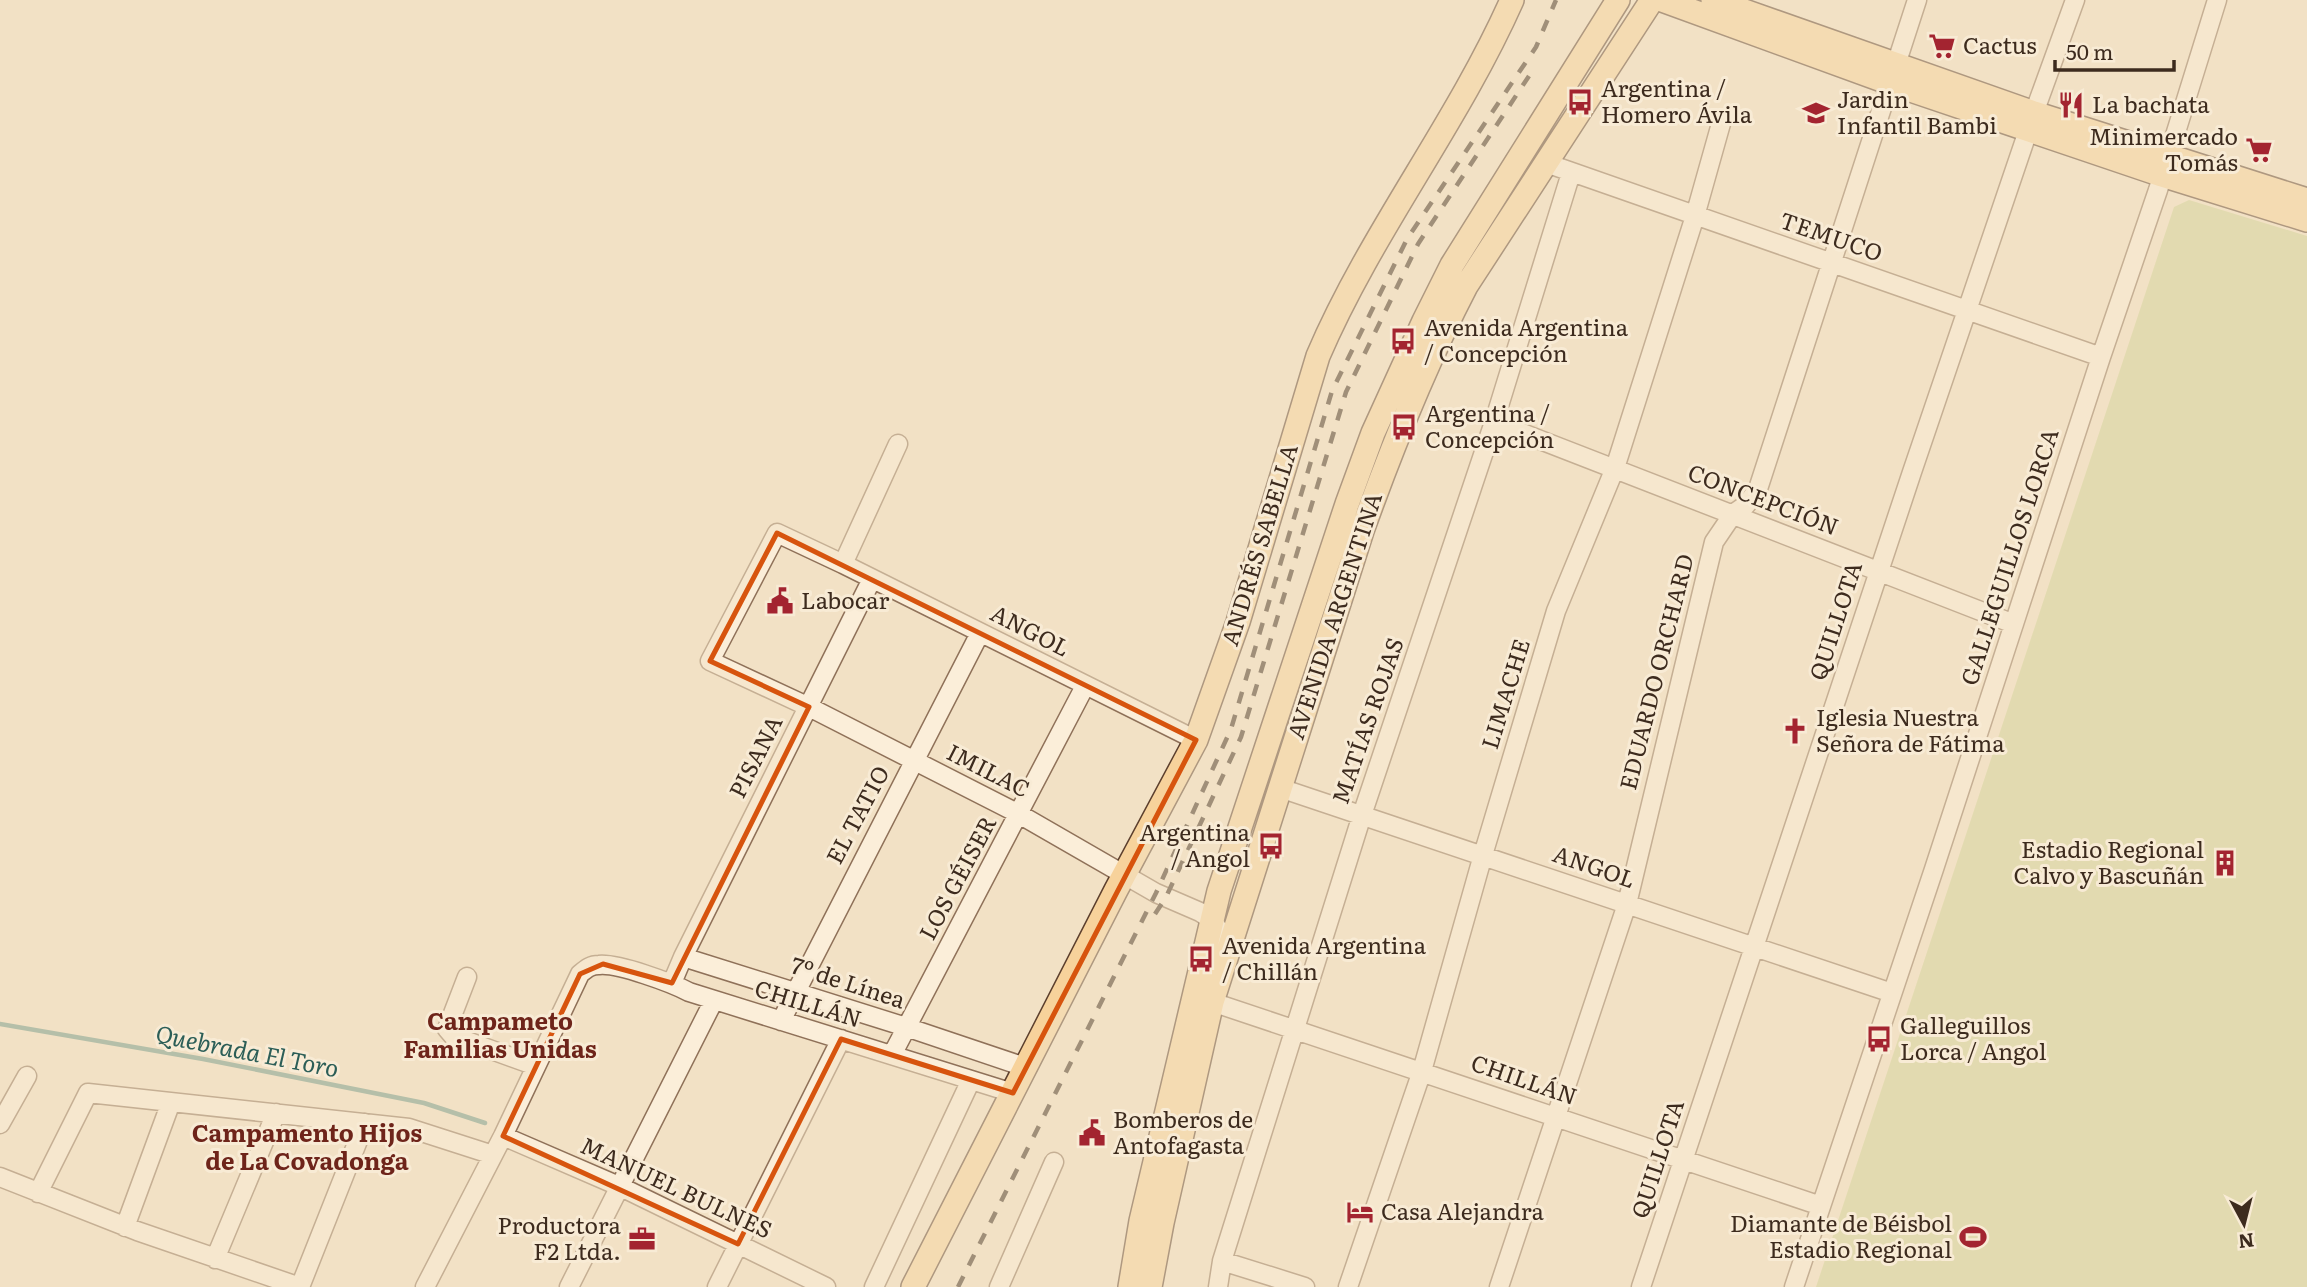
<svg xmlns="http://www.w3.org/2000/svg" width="2307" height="1287" font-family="Literata,serif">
  <rect width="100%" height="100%" fill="#f2e1c5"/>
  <path fill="#cfd197" d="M2189,200L2307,236V1287H1816L2174,207Z"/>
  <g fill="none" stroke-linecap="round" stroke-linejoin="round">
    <path stroke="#6c9487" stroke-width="4.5" d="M0,1024L203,1059L424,1103L485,1123"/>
    <g stroke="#8f7159" stroke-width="21">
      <path id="minor" d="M2034,113L2075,0
        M1546,163L2101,357
        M1494,422L2014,624
        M843,564L898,444
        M1196,740L843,564L777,533L710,661L809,707L1019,814L1156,893L1200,912L1212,920L1229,945
        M1280,788L1892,993
        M683,957L906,1027L1025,1067
        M467,977L447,1029L453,1036L536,1066
        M672,983L683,957L872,579
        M1212,1002L1821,1206
        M781,1021L980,633
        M892,1055L1085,686
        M0,1124L27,1076
        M503,1136L621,1187L826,1287
        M0,1177L137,1231L300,1287
        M38,1193L88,1093L409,1128L493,1155
        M125,1227L171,1102
        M215,1259L276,1113
        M1222,1261L1305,1287
        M300,1287L365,1123
        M425,1287L503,1136L580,974C587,968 591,965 599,965C618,963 672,983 689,992L1013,1093
        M569,1287L714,1000
        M717,1287L841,1039
        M874,1287L971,1080
        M999,1287L1054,1162
        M1218,1287L1222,1261L1362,815L1494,422L1571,173
        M1348,1287L1422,1071L1483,855L1556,611L1615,468L1695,216L1722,120
        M1499,1287L1627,904L1714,542L1733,514L1746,505L1758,489L1917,0
        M1641,1287L1912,472L2028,131
        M1794,1287L1934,869L2101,357L2158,190L2217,0"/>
    </g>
    <g stroke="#5c3f2d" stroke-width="26">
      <path id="major" d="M1662,0L1890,83L2162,175L2307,220
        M1713,0L2034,113L2307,200
        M913,1287L1116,890L1196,740L1238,622L1318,356C1371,232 1457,124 1512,0
        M1130,1287L1141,1221L1219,891L1347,504L1373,433L1424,321L1452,265L1618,0
        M1150,1287L1162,1223L1212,1002L1362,531C1392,447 1425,365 1466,286L1652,0"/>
    </g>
    <use href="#minor" stroke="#fbeed9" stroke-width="18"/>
    <use href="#major" stroke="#f7d29b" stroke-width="23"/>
    <path stroke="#3d2b1e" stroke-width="4.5" stroke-dasharray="12 12" stroke-linecap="butt" d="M1155,914L1166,897L1241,737L1346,392L1418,244L1529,76
      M958,1287L1156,893L1231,729L1332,391L1407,239L1536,47L1556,0"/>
  </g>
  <path d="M0 0H2307V1287H0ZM777,533L1196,740L1013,1093L841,1039L738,1244L503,1136L580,974L603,964L672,983L809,707L710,661Z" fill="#f2e1c5" fill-opacity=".55" fill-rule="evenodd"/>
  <path fill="none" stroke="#d7540e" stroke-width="5" stroke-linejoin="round" d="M777,533L1196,740L1013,1093L841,1039L738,1244L503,1136L580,974L603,964L672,983L809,707L710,661Z"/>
  <defs>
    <g id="supermarket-bare" transform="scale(2.1)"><path d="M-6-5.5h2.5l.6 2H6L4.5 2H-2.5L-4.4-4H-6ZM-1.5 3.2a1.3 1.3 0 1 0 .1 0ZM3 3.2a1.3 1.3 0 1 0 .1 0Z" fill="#a32430" stroke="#f8ebd5" stroke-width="2.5" paint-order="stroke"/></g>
    <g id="bus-bare" transform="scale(2.1)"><path d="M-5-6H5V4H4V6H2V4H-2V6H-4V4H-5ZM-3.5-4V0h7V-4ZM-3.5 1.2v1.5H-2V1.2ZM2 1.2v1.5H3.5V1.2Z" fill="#a32430" stroke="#f8ebd5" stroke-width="2.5" paint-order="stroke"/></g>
    <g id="restaurant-bare" transform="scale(2.1)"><path d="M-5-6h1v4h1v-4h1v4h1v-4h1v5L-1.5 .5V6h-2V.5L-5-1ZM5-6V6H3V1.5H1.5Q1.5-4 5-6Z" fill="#a32430" stroke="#f8ebd5" stroke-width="2.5" paint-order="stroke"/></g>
    <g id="school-bare" transform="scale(2.1)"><path d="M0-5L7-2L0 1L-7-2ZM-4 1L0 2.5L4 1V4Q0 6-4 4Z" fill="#a32430" stroke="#f8ebd5" stroke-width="2.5" paint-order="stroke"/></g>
    <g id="civic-bare" transform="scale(2.1)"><path d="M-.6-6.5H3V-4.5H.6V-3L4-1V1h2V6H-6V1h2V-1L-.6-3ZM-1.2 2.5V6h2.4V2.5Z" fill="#a32430" stroke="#f8ebd5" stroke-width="2.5" paint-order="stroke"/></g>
    <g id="church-bare" transform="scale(2.1)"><path d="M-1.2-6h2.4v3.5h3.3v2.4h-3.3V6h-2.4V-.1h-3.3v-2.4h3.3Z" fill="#a32430" stroke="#f8ebd5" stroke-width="2.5" paint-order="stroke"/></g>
    <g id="building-bare" transform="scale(2.1)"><path d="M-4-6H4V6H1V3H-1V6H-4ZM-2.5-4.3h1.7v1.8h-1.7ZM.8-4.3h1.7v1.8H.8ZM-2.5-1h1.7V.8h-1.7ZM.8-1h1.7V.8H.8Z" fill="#a32430" stroke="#f8ebd5" stroke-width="2.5" paint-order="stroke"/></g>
    <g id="hotel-bare" transform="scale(2.1)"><path d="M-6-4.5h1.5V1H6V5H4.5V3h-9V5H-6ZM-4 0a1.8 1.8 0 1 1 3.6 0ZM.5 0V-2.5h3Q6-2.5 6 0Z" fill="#a32430" stroke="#f8ebd5" stroke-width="2.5" paint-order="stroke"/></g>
    <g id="stadium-bare" transform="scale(2.1)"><path d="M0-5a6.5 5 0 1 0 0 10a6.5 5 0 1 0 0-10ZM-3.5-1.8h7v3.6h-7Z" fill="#a32430" stroke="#f8ebd5" stroke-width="2.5" paint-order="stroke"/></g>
    <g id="office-bare" transform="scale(2.1)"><path d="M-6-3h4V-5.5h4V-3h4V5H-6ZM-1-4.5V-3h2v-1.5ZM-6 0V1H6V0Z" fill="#a32430" stroke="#f8ebd5" stroke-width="2.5" paint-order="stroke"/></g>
  </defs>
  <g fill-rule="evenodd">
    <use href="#supermarket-bare" x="1942" y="46"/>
    <use href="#bus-bare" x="1580" y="102"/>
    <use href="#restaurant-bare" x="2071" y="105"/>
    <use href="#school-bare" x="1816" y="113"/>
    <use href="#supermarket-bare" x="2259" y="150"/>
    <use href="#bus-bare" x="1403" y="341"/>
    <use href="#bus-bare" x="1404" y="427"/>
    <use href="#civic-bare" x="780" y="601"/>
    <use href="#church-bare" x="1795" y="731"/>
    <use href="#bus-bare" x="1271" y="846"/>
    <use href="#building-bare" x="2225" y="863"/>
    <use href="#bus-bare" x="1201" y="959"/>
    <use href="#bus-bare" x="1879" y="1039"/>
    <use href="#civic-bare" x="1092" y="1133"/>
    <use href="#hotel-bare" x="1360" y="1212"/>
    <use href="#stadium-bare" x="1973" y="1237"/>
    <use href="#office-bare" x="642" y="1239"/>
  </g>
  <g text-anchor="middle" stroke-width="6" stroke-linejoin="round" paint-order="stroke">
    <g font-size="23" fill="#3d2b1e" stroke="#f8ebd5" text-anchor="start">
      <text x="1963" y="54">Cactus</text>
      <text x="1601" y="97">Argentina /<tspan x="1601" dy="26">Homero Ávila</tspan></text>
      <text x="1837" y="108">Jardin<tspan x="1837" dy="26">Infantil Bambi</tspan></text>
      <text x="2092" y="113">La bachata</text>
      <text x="2238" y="145" text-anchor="end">Minimercado<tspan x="2238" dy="26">Tomás</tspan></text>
      <text x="1424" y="336">Avenida Argentina<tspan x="1424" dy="26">/ Concepción</tspan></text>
      <text x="1425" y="422">Argentina /<tspan x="1425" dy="26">Concepción</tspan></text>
      <text x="801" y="609">Labocar</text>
      <text x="1816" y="726">Iglesia Nuestra<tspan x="1816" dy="26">Señora de Fátima</tspan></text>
      <text x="1250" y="841" text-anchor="end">Argentina<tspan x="1250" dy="26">/ Angol</tspan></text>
      <text x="2204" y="858" text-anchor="end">Estadio Regional<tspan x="2204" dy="26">Calvo y Bascuñán</tspan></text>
      <text x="1222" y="954">Avenida Argentina<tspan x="1222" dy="26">/ Chillán</tspan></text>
      <text x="1900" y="1034">Galleguillos<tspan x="1900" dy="26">Lorca / Angol</tspan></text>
      <text x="1113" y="1128">Bomberos de<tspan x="1113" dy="26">Antofagasta</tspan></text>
      <text x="1381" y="1220">Casa Alejandra</text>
      <text x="1952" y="1232" text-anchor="end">Diamante de Béisbol<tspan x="1952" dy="26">Estadio Regional</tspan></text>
      <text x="621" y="1234" text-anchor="end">Productora<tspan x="621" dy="26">F2 Ltda.</tspan></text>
    </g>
    <g font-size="23" fill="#3d2b1e" stroke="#f8ebd5">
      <text transform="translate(1831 237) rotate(19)" y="8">TEMUCO</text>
      <text transform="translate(1763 500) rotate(21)" y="8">CONCEPCIÓN</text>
      <text transform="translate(1260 545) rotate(-73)" y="8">ANDRÉS SABELLA</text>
      <text transform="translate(2010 557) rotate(-72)" y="8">GALLEGUILLOS LORCA</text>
      <text transform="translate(1335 616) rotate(-72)" y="8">AVENIDA ARGENTINA</text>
      <text transform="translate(1836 621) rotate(-72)" y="8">QUILLOTA</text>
      <text transform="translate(1030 631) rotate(27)" y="8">ANGOL</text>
      <text transform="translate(1657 672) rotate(-76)" y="8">EDUARDO ORCHARD</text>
      <text transform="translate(1506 694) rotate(-73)" y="8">LIMACHE</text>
      <text transform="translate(1368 721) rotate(-71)" y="8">MATÍAS ROJAS</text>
      <text transform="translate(756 757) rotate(-63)" y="8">PISANA</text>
      <text transform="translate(988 771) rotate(27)" y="8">IMILAC</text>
      <text transform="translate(858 815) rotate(-62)" y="8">EL TATIO</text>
      <text transform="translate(1594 867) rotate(19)" y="8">ANGOL</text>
      <text transform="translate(958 878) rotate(-62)" y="8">LOS GÉISER</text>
      <text transform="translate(848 983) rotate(18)" y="8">7º de Línea</text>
      <text transform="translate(808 1004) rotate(17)" y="8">CHILLÁN</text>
      <text transform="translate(1524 1080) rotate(19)" y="8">CHILLÁN</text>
      <text transform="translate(1658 1159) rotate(-72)" y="8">QUILLOTA</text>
      <text transform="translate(676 1188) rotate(25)" y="8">MANUEL BULNES</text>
    </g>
    <g font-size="24" font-weight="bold" fill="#6e241a" stroke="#f8ebd5">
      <text x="500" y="1030">Campameto<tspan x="500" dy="28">Familias Unidas</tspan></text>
      <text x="307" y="1142">Campamento Hijos<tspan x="307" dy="28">de La Covadonga</tspan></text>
    </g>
    <g font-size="24" font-style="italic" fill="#2c5e57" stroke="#f8ebd5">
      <text transform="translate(247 1052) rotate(11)" y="8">Quebrada El Toro</text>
    </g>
  </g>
  <g transform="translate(2244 1224) rotate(173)" stroke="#f8ebd5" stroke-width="5" paint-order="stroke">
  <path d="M0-5L12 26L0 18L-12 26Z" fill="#3d2b1e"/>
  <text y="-10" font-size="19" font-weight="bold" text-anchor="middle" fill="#3d2b1e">N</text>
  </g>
  <path d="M2055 60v10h119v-10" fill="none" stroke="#3d2b1e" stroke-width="3.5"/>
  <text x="2066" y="60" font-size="21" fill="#3d2b1e" stroke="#f8ebd5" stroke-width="5" paint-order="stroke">50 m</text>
</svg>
